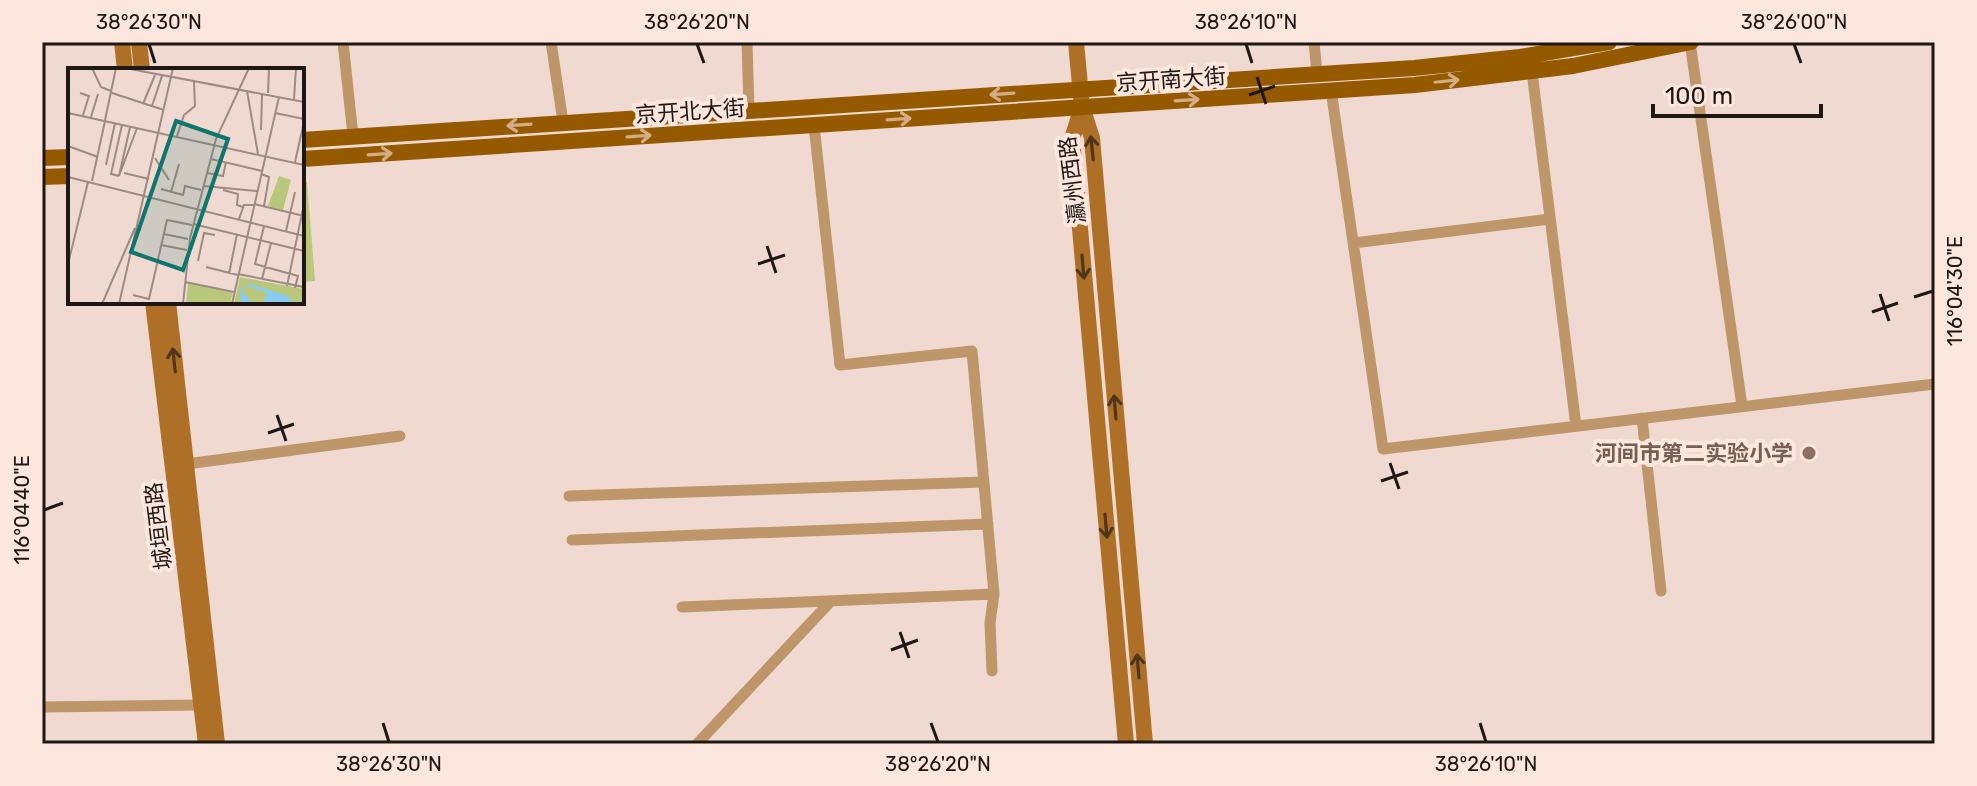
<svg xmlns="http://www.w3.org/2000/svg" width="1977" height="786" font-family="Rubik,'Noto Sans SC',sans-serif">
  <rect width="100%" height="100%" fill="#f0d9d0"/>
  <path fill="#b8c779" d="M302,182H307L315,281L302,282Z"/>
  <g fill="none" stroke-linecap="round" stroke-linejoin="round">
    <path stroke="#bf956a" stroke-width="11" d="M343,42L353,136
      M551,42L563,122
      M747,42L749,110
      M1314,42L1317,74
      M1690,42L1742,406
      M1532,72L1576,426
      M1331,90L1383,449L1935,384
      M814,125L840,365L972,351L994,594L990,623L992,671
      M1353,243L1550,219
      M1642,418L1661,591
      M186,464L400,436
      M569,496L984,482
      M572,540L988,524
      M682,607L994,594
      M42,707L201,705
      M697,744L831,601"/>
    <path stroke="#ad7026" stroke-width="16" d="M122,42L125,70
      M139,42L142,70
      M1076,42L1082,107L1092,138L1145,744
      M1082,107L1072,139L1126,744
      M153,302L206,744
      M168,302L217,744"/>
    <path stroke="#955900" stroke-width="16" d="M302,140L1414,68L1520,57L1609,42
      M42,158L70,157
      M302,159L1415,85L1573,66L1691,42
      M42,177L70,176"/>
  </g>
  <defs><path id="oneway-shaft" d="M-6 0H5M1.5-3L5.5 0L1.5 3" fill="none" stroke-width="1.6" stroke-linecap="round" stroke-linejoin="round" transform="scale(2)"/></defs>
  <g stroke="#d3ae85">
    <use href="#oneway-shaft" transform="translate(1447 81) rotate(-6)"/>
    <use href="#oneway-shaft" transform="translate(1002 94) rotate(176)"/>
    <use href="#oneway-shaft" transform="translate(1187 100) rotate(-4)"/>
    <use href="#oneway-shaft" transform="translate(899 119) rotate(-4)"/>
    <use href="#oneway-shaft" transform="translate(519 125) rotate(176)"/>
    <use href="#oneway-shaft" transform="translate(639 136) rotate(-4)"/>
    <use href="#oneway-shaft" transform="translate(380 154) rotate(-4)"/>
  </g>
  <g stroke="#50361a">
    <use href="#oneway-shaft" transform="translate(1092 148) rotate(-96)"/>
    <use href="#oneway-shaft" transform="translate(1083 267) rotate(85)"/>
    <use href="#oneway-shaft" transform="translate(174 360) rotate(-96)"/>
    <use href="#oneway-shaft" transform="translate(1115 407) rotate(-95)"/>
    <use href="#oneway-shaft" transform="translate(1106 526) rotate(85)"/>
    <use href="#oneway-shaft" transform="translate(1138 666) rotate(-95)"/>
  </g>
  <path fill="none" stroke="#1e1713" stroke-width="3" d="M149,44L155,63M697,44L704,63M1246,44L1252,63M1794,44L1801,63M1257,77L1266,104M1249,95L1275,86M767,246L776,273M758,264L785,255M1880,294L1889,321M1914,297L1933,291M1872,312L1898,303M277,415L286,441M268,433L294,424M1390,463L1399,489M1381,481L1408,472M44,510L63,503M900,632L909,658M891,650L918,640M383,723L389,742M931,723L938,742M1480,723L1486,742"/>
  <circle fill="#8d6e63" stroke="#fde6dd" stroke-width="3" cx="1809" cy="453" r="8"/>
  <g text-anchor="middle" stroke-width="8" stroke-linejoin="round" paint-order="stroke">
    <g font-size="22" fill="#1e1713" stroke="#fde6dd">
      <text transform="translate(1171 79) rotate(-4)" y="8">京开南大街</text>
      <text transform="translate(690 111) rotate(-4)" y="8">京开北大街</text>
      <text transform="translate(1072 180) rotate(-97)" y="8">瀛州西路</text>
      <text transform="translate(158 526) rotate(-97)" y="8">城垣西路</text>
    </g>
    <g font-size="22" font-weight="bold" fill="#785e54" stroke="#fde6dd" text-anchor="end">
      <text x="1793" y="461">河间市第二实验小学</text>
    </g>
  </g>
  <g transform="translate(68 68)">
    <rect width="236" height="236" fill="#f0d9d0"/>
    <path d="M211,108L223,112L215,142L200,138ZM172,209L236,221V236H166ZM120,215L165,224L162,236H118Z" fill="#b8c779"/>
    <path d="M182,216L220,228L223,233H236L195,236L199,225L181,218L173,222L185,236H173L172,221Z" fill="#88ccf3"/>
    <path fill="none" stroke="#9c8b84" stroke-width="2" d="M24,0L33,19L43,23M57,0L236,34M179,23L190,86M12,25L21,28L15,47M44,25L96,42M200,25L201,0M226,31L228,0M75,36L87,7M84,38L94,8M0,45L236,97M207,45L236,51M23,49L30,26M37,52L48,0M193,62L194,27M109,68L116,47L127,38L126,14M0,78L30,89M87,90L101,112M143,91L194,103M227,94L236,54M38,97L47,55M56,105L81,111M139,105L155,108L158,94M193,106L201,109L196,138M51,108L43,106L54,57M51,108L69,60M51,108L62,59M0,109L236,168M24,113L37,53M136,118L189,123M93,121L115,127L117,118L133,122M155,122L170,126L169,137L175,139M103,124L111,96M186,136L236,148M171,151L176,137H186M125,156L236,183M196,158L187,196L230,208L227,220M218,163L227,124M96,166L120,171M93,177L119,182M130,193L136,165L147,167M0,196L20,114M138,199L170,207M161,206L169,166M170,206L236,219M194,211L203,175M117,214L166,224M219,218L236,136M65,227L81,231L99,152L124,157M34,236L67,160M51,236L105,0M115,236L122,170L148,71L181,0M164,236L211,29"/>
    <path fill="#0f766e" fill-opacity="0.15" stroke="#0f766e" stroke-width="4" d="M108,53L160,71L115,202L63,184Z"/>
    <rect width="236" height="236" fill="none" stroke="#1e1713" stroke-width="4"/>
  </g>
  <rect width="1977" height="786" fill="none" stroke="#fde6dd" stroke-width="88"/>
  <path d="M1653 104v12h168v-12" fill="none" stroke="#1e1713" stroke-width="4"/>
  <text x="1665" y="104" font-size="24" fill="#1e1713" stroke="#fde6dd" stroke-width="6" paint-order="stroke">100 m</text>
  <rect x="44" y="44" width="1889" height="698" fill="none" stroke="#1e1713" stroke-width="3"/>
  <g font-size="20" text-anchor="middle" fill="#1e1713">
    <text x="149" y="29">38°26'30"N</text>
    <text x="697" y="29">38°26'20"N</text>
    <text x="1246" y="29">38°26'10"N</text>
    <text x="1794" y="29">38°26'00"N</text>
    <text transform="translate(1955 291) rotate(-90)" y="7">116°04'30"E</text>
    <text transform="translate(22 510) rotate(-90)" y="7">116°04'40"E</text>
    <text x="389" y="771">38°26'30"N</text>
    <text x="938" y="771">38°26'20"N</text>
    <text x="1486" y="771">38°26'10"N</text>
  </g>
</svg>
